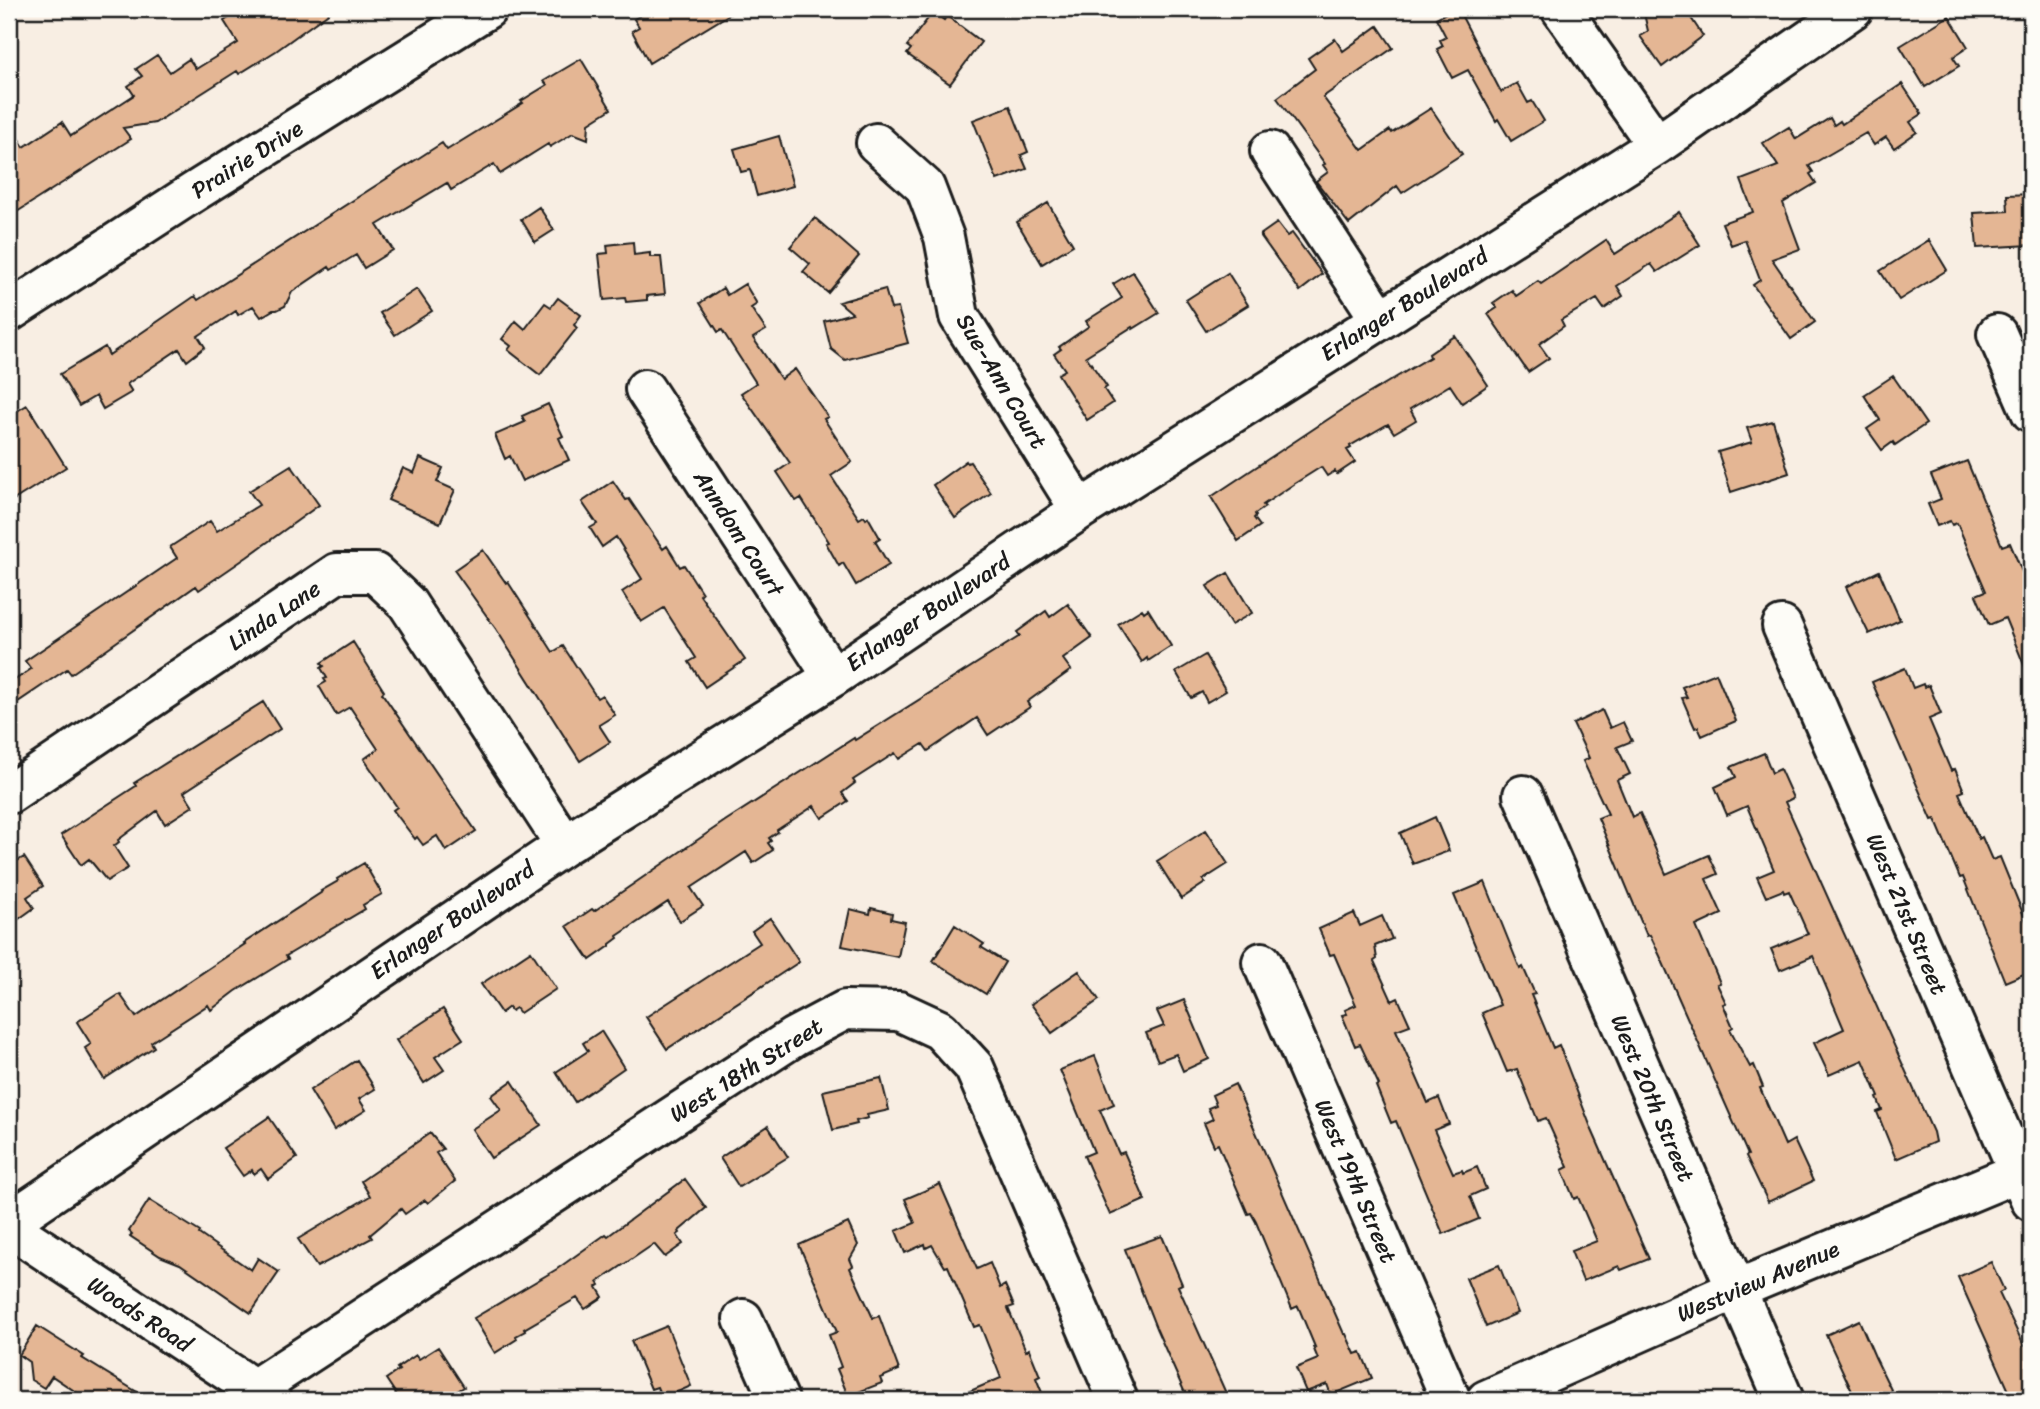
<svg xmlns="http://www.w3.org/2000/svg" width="2040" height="1409" font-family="Sriracha,sans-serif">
  <rect width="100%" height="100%" fill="#f8eee3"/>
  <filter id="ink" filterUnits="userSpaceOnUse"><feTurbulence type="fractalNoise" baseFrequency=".0143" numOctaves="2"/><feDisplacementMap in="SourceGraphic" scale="14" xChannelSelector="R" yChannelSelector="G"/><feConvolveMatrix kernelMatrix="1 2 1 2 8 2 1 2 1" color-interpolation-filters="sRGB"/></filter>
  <g filter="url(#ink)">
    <path fill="#e4b694" stroke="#1c1c1c" stroke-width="2" d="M244,9H334L276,51L239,74L237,71L155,123L123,128L131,139L9,217V124L24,147L62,122L71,136L134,95L128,86L142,76L136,69L157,55L170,72L189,59L196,69L238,43L224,21Z
      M652,9H738L649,63L632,31L639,27L634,19Z
      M1454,9H1458L1501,92L1517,83L1528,103L1532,101L1544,121L1511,141L1498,119L1496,121L1468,70L1452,78L1437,49L1443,46L1440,40L1446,37L1436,18Z
      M1643,9H1685L1703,36L1662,67L1640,36L1648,31Z
      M933,12L944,20L947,16L981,42L950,84L907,54L911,49L907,46Z
      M1949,16L1968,47L1953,57L1959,66L1925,87L1900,46Z
      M1378,26L1393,48L1323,97L1362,150L1390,130L1392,133L1431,108L1462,154L1402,193L1397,186L1349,224L1316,181L1328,172L1323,165L1325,164L1277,98L1315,69L1308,58L1335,39L1343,51Z
      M581,59L611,109L589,123L588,139L573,133L550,147L548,144L500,174L494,164L451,190L447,183L377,225L393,250L364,268L356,255L331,270L329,267L292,292L285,306L277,310H273L261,317L253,306L238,315L236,311L198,336L205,347L187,361L179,349L127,384L132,392L103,409L96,396L79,406L60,374L105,347L109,355L195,296L198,300L442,143L447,150L523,103L521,101L547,85L544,81Z
      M1902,84L1922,114L1910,122L1917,132L1894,148L1886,137L1874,145L1866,133L1809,166L1813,172L1810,174L1816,183L1783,203L1800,249L1772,259L1815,322L1791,339L1753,285L1760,280L1745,240L1731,245L1722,223L1753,212L1741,180L1778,166L1763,143L1789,127L1796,139L1830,118L1834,125L1840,121L1842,124Z
      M1010,106L1028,152L1021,155L1027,169L997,180L973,120Z
      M779,136L793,186L757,196L750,170L741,172L734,149Z
      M2031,194V245L1977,248L1974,213L2008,211L2007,195Z
      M1048,203L1073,245L1042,264L1017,222Z
      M539,207L554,230L535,242L521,219Z
      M1679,212L1700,245L1657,272L1651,264L1617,286L1623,296L1604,309L1597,299L1561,320L1564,326L1539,344L1549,358L1528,372L1488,314L1497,308L1493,303L1512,290L1516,296L1538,281L1541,284L1606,240L1615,254Z
      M815,218L859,256L828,293L803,272L810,264L790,247Z
      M1277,223L1287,236L1292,233L1322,274L1300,291L1260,235Z
      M1929,240L1947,270L1899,300L1880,271Z
      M633,242L634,255L650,253V257H661L665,294L647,296V300L626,302L625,298L604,300L599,254L608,253L607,245Z
      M1133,272L1159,313L1133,329L1132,327L1086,356L1107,387L1104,389L1113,403L1087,420L1058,374L1065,370L1054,354L1061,349L1059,347L1089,326L1086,321L1122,298L1113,284Z
      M1228,273L1248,305L1206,331L1186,300Z
      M745,284L757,304L751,308L766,330L753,338L781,379L795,369L828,417L824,419L852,462L831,476L859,519L864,516L866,519L868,517L880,538L875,541L889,565L856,585L843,563L839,566L826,543L829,542L801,498L796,501L777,472L790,463L741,393L756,383L722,330L718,332L700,303L723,288L727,295Z
      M417,289L432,311L395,335L380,313Z
      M885,289L891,309L898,308L908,343L845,360L831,349L824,321L852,313L839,302Z
      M558,298L581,315L574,325L577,328L540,375L508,350L511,346L502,339L516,321L525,329L545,303L551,307Z
      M1455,336L1488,385L1462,403L1450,385L1410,409L1416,420L1394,433L1388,424L1350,446L1351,448L1347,450L1355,462L1337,474L1335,471L1327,476L1321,467L1294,484L1263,505L1265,507L1255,514L1256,516L1254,518L1260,526L1238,541L1211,497L1351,404L1430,357L1429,354Z
      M1893,376L1926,424L1895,445L1893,442L1882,450L1867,429L1880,420L1864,395Z
      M548,404L563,436L559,438L569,460L522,481L510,456L505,459L495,435L525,422L522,416Z
      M27,405L66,467L9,503V416Z
      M1773,421L1789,473L1731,492L1718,452L1752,442L1747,428Z
      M420,458L443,468L437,482L455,490L440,523L388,500L403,468L414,473Z
      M966,461L967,463L970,462L991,493L955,518L933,485Z
      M1967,461L2002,546L2010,543L2031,593V682L2005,618L1989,625L1976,595L1986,591L1957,523L1952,525L1950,521L1937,526L1928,504L1941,499L1931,475Z
      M291,465L319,505L247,557L199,590L196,586L71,674L67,669L9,708V684L31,669L25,661L177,558L170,547L210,521L217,531L259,505L249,491Z
      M613,481L626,500L629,499L663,549L667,546L680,567L684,565L702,593L700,595L745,660L705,687L689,662L696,658L664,608L641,622L622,592L642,579L616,537L602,547L590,528L597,524L582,502Z
      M483,550L506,583L508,582L553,652L563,646L597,698L602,695L615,715L599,725L610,742L580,761L496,629L454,570Z
      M1879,571L1900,620L1869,634L1846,587Z
      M1228,573L1252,613L1231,625L1207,586Z
      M1068,604L1092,638L1063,659L1071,670L1027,702L1030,707L988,735L977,718L928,751L923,744L899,759L895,753L853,780L855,783L842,793L848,801L822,818L814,806L777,830L778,832L769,838L771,841L768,843L773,850L753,863L746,852L691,888L703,906L680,921L668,902L617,936L618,938L610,944V946L590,960L567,926L592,909L594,911L725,821L854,738L855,740L1020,636L1017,632L1046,611L1050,617Z
      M1142,609L1144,612L1148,609L1171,646L1148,661L1147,658L1142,662L1118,624Z
      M353,642L384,691L382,693L476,831L446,851L437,836L423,845L417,837L415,839L393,810L397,807L364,759L378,749L350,707L336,715L319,686L326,682L324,679L327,678L321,668L324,666L321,663Z
      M1205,655L1226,691L1207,702L1202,692L1191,698L1176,672Z
      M1905,668L1913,688L1923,684L1924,687L1929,685L1941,714L1929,719L1951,771L1955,769L1964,791L1959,793L1979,839L1982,837L1992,860L2000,857L2031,933V971L2005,982L1963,877L1960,878L1935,819L1932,820L1872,682Z
      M1716,673L1736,721L1702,736L1698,727L1695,728L1682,698L1687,697L1682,687Z
      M263,702L280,729L184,792L193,806L165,824L157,811L118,840L119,842L114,846L128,868L107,881L89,859L81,865L61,835L136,786L134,783Z
      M1602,710L1610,728L1623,722L1632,741L1617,747L1630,774L1617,780L1632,817L1640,813L1666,874L1709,855L1718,874L1706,879L1722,914L1696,926L1720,983L1717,984L1726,1003L1723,1004L1733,1027L1730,1029L1750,1067L1754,1065L1763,1087L1760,1088L1785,1145L1794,1140L1813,1181L1768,1202L1746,1156L1748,1155L1660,956L1650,935L1647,936L1598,818L1608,814L1583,761L1589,758L1573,724Z
      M1764,753L1772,773L1780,769L1793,798L1785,802L1933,1132L1935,1142L1896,1159L1877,1112L1882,1110L1877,1098L1879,1097L1863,1060L1829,1075L1814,1043L1844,1029L1813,956L1780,970L1771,949L1808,934L1789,891L1784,893L1783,890L1766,897L1757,877L1774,870L1747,806L1727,815L1715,787L1736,777L1731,767Z
      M1435,817L1449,851L1413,864L1400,833Z
      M1206,830L1228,864L1203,880L1205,883L1181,899L1157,861Z
      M24,857L43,886L27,897L34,908L9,926V866Z
      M364,863L382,894L363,905L365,909L286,956L288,959L236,991L211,1010L208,1005L151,1042L154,1047L104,1079L85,1048L91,1044L77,1022L120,994L136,1017L245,944L244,943L322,892L321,891L338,881L337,879Z
      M1485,882L1520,969L1523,967L1535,994L1531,995L1553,1048L1559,1045L1592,1130L1649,1259L1621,1270L1619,1266L1583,1281L1571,1251L1597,1241L1578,1197L1574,1199L1562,1170L1568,1167L1546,1118L1538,1121L1517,1069L1507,1072L1482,1013L1500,1005L1454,895Z
      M871,908L892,913L891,919L905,922L898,957L842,946L850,909L870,914Z
      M1354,913L1360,926L1382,916L1392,939L1375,946L1377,959L1374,961L1392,1001L1398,998L1410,1025L1396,1030L1428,1103L1439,1098L1449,1124L1434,1130L1453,1173L1462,1170L1463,1173L1477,1167L1486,1189L1470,1196L1479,1219L1443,1234L1396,1121L1391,1123L1376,1086L1379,1085L1360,1044L1355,1046L1342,1015L1347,1014L1345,1010L1356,1005L1334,954L1330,955L1319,929Z
      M770,918L799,962L667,1049L646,1017L760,943L752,931Z
      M955,925L984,944L981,947L1005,962L986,994L933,961Z
      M531,951L556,989L520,1013L516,1008L511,1011L509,1007L501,1013L481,984Z
      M1079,971L1099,1000L1052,1033L1031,1004Z
      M1184,1000L1209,1059L1183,1071L1176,1054L1158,1061L1146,1033L1164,1026L1157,1011Z
      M443,1009L463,1039L435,1057L444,1070L424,1083L396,1040Z
      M601,1031L624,1068L575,1102L556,1072L588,1051L583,1043Z
      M1095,1056L1114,1104L1100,1110L1119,1154L1124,1152L1145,1200L1110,1215L1084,1156L1094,1152L1060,1070Z
      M357,1060L375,1089L359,1099L366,1110L334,1130L310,1090Z
      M881,1078L889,1110L867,1115L868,1118L856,1121L857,1124L833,1130L823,1091Z
      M512,1081L541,1125L491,1158L472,1129L501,1110L491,1096Z
      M1235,1084L1344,1334H1346L1355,1354L1361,1352L1372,1378L1331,1395L1327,1384L1306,1392L1296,1368L1318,1359L1313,1347H1315L1298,1306L1292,1309L1256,1222L1251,1213L1248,1214L1218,1144L1214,1146L1204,1123L1213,1119L1208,1108L1216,1105L1212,1095Z
      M269,1117L297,1158L268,1179L261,1169L254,1174L252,1170L243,1176L223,1148Z
      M768,1126L788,1157L739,1187L720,1158Z
      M430,1133L443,1149L436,1153L455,1181L428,1203L425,1200L405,1214L401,1209L370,1235L372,1238L317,1267L298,1239L370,1196L361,1181Z
      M685,1179L706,1208L679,1231L680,1233L677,1235L683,1244L665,1257L654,1244L598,1282L600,1285L597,1287L603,1297L585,1309L577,1298L524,1329L525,1331L516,1336L517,1339L495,1353L474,1318L557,1269L606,1234L608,1236Z
      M940,1184L977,1269L990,1263L1000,1288L1005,1285L1014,1306L1008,1308L1026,1351L1029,1349L1040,1376L1036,1378L1045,1400H949L1001,1378L980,1325L974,1327L948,1266L945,1267L932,1245L926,1248L925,1244L905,1253L896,1231L915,1223L905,1199Z
      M149,1200L200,1232L199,1234L251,1270L258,1258L279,1272L251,1313L180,1264L160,1256L130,1236L132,1234L129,1231Z
      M848,1223L858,1245L850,1259L853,1266L850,1268L873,1318L879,1316L899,1370L880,1378L882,1383L848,1396L837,1369L841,1367L829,1335L837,1332L799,1245Z
      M1162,1236L1182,1284L1178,1286L1229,1400H1188L1156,1328L1125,1249Z
      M1991,1262L2004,1290L1999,1293L2024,1346L2031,1343V1400H2013L1958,1277Z
      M1499,1265L1518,1313L1486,1327L1466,1278Z
      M1859,1320L1875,1357L1896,1400H1856L1826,1335Z
      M37,1326L84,1356L82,1358L150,1400H88L52,1376L44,1388L31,1380L29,1362L19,1355Z
      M667,1326L691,1386L662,1399L657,1387L651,1389L631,1341Z
      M438,1347L464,1387L442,1400H400L386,1379L399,1370L397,1368L416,1355L419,1359Z"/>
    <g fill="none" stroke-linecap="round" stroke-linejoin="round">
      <g stroke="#1c1c1c" stroke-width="44">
        <path id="minor" d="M1561,9L1657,145
          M876,143L925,187L944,237L959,316L1080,510
          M1270,151L1380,319
          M9,312L194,192L487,9
          M1997,334L2031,412
          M645,389L833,677
          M1782,626L2031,1201
          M9,794L337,573H375L407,603L565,845
          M1523,795L1784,1400
          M1262,962L1451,1400
          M9,1222L565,845L833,677L1080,510L1657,145L1853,9
          M9,1227L271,1400
          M743,1319L779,1400
          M254,1389L794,1037L845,1010L899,1011L940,1030L974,1067L1118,1400
          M1486,1400L1735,1290L2031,1167"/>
      </g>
      <use href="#minor" stroke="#fdfcf7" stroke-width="38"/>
    </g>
  </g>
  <g text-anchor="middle" stroke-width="5" stroke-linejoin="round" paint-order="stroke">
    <g font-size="23" fill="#1c1c1c" stroke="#fdfcf7">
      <text transform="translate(247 159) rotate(-32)" y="8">Prairie Drive</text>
      <text transform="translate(1404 304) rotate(-32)" y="8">Erlanger Boulevard</text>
      <text transform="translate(1002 381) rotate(59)" y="8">Sue-Ann Court</text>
      <text transform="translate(739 533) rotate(57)" y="8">Anndom Court</text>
      <text transform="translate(928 612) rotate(-34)" y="8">Erlanger Boulevard</text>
      <text transform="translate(274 615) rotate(-34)" y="8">Linda Lane</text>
      <text transform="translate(1907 914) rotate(67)" y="8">West 21st Street</text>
      <text transform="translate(452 920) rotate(-34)" y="8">Erlanger Boulevard</text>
      <text transform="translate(746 1070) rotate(-32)" y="8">West 18th Street</text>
      <text transform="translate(1653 1098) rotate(67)" y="8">West 20th Street</text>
      <text transform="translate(1356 1181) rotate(67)" y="8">West 19th Street</text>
      <text transform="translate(1758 1281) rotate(-23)" y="8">Westview Avenue</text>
      <text transform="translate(140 1314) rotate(33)" y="8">Woods Road</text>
    </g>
  </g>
  <rect width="2040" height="1409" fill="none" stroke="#fdfcf7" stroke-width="35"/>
  <rect x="18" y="18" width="2005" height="1374" fill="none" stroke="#1c1c1c" stroke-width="2.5" filter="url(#ink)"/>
</svg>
